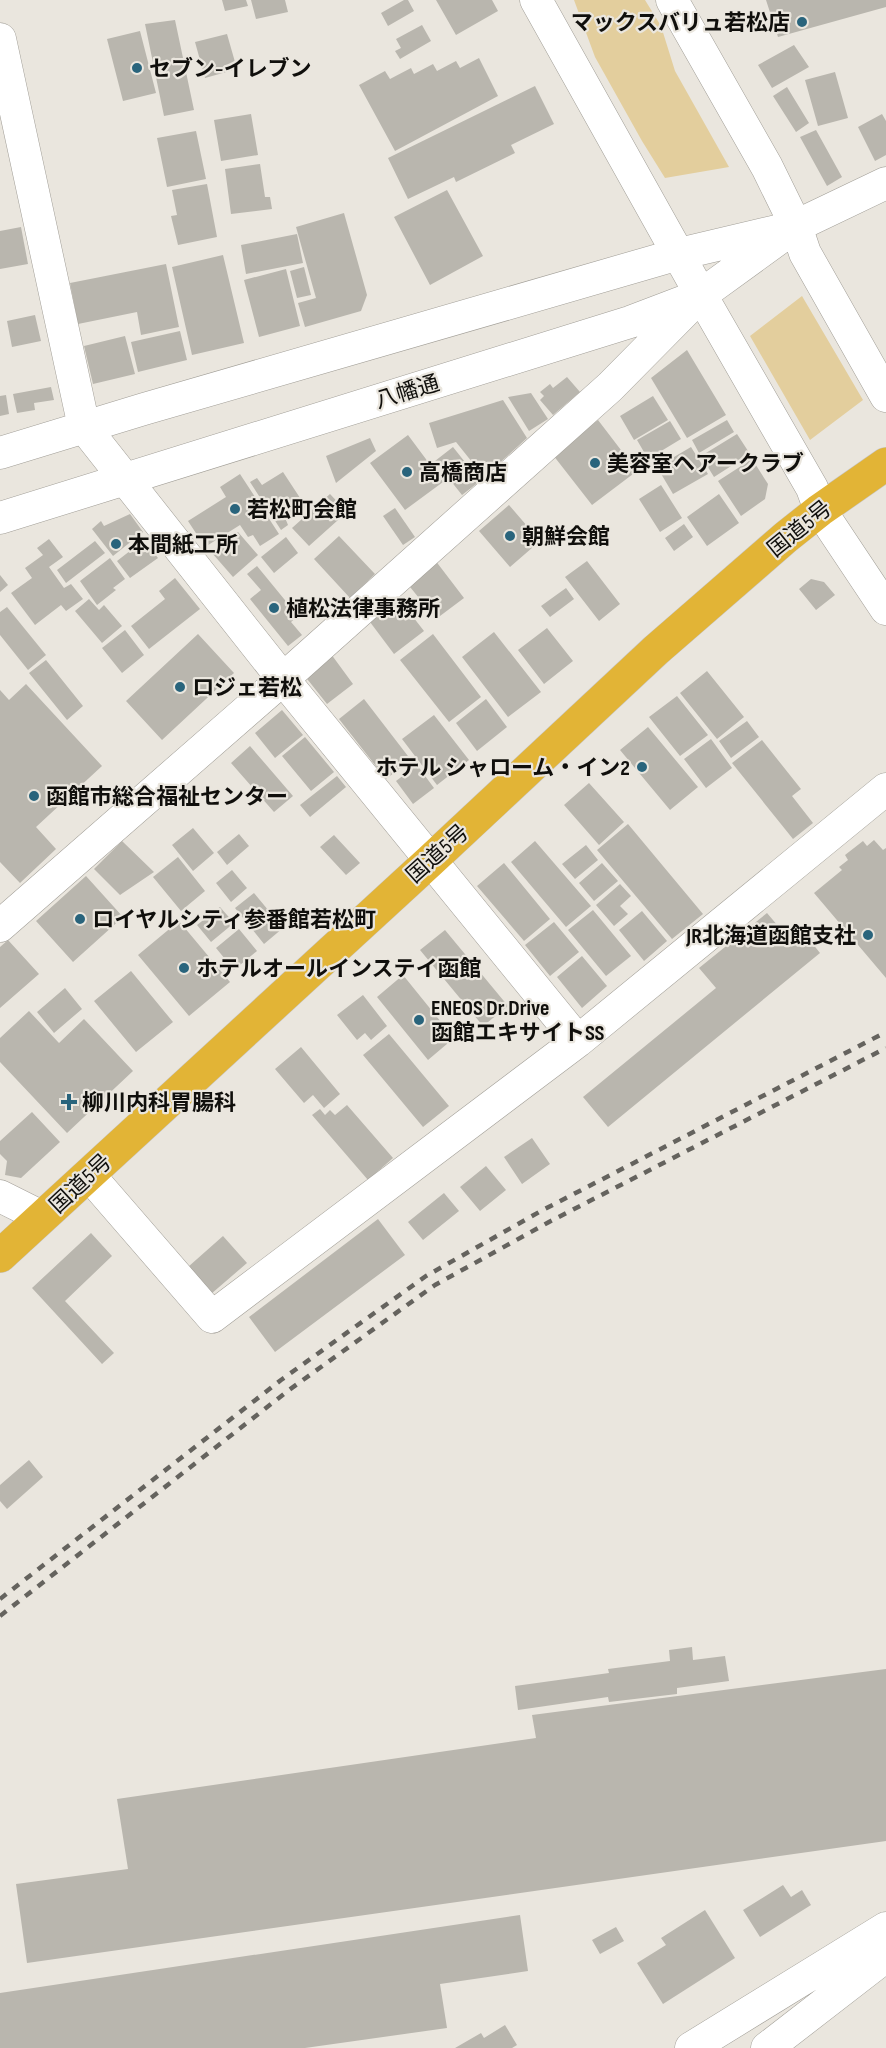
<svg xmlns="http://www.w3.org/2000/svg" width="886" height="2048" font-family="'Sofia Sans Condensed','Noto Sans JP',sans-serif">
  <rect width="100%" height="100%" fill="#eae6de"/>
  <path fill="#e3ce9d" d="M574,0H645L661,26L675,71L729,167L665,178L642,141L595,57Z
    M802,296L863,400L810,440L750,336Z"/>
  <path fill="#b9b6ae" d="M222,0H246L248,6L225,11Z
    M251,0H285L288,12L256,19Z
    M404,0H408L414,11L388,26L381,13Z
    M436,0H492L498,11L456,35Z
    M766,0H886V7L778,37Z
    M175,20L194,110L164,116L145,24Z
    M422,25L431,41L400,59L395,51L401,48L396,39Z
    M140,31L156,93L123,101L107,39Z
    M227,34L237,69L205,78L195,42Z
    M794,45L809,67L772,88L758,65Z
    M479,58L498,96L395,151L359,85L385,71L390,79L411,68L414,74L433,64L437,71L456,61L460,68Z
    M835,72L848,118L818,126L805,80Z
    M535,86L554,124L511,145L515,153L456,182L454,177L408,199L388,158Z
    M787,87L809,123L796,132L773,96Z
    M251,114L258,155L221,161L214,120Z
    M882,114L886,121V155L875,161L858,127Z
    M816,130L842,177L827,186L800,137Z
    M196,131L206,179L167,187L157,138Z
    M260,164L265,197H270L272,209L231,214L225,169Z
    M207,184L217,237L178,245L171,216L177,215L172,190Z
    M447,190L483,256L430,285L394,217Z
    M344,213L367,295L361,311L305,327L298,303L316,298L296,227Z
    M21,227L28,264L0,269V231Z
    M297,234L303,263L246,274L241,245Z
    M223,255L244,343L192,355L172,267Z
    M166,264L179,327L141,335L137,312L78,324L70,283Z
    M304,267L311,295L297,298L290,271Z
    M286,269L300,326L259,337L244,280Z
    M35,315L41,341L12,347L7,321Z
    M180,331L187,360L138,372L131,342Z
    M125,336L135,374L93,384L84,346Z
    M687,350L726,415L687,438L651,378Z
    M567,377L580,392L553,415L540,400L544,396L540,392L550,384L553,388Z
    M51,387L54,400L34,403L35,410L17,413L13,394Z
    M531,393L548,419L529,431L508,397Z
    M6,395L9,414L0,416V396Z
    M653,396L668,420L634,440L620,416Z
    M503,400L527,438L484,477L456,442L437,448L429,423Z
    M598,420L637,471L592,505L553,455Z
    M727,420L734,432L699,453L692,440Z
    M670,421L681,439L648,459L637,440Z
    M737,434L750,454L714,477L701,456Z
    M408,435L443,482L405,510L370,463Z
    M370,438L376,451L336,483L326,456Z
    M453,447L480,481L462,495L435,461Z
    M691,447L708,474L673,494L657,467Z
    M752,459L768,484L765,499L741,516L718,481Z
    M283,472L306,507L286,520L288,525L281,530L250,482L257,478L262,485Z
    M240,474L279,534L260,546L253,535L248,537L240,525L205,547L188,521L226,497L220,487Z
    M661,485L682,518L660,532L639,499Z
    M330,494L347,512L309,546L292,528Z
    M719,494L739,523L707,546L687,517Z
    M509,505L540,541L510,567L479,531Z
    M395,508L415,537L403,545L383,516Z
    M130,514L143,532L113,556L92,529L101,521L104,526Z
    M684,524L693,537L674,551L665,538Z
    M238,532L258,555L233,577L212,553Z
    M339,536L375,574L350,598L314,559Z
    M286,537L298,553L274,573L261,557Z
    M49,539L63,557L49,567L64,588L71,584L83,599L66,611L61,605L35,625L11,593L32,578L25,568L43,555L37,548Z
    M144,540L158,558L130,578L117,561Z
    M95,541L105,553L66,583L57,570Z
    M110,558L125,579L113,588L116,590L97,605L80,581Z
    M435,560L464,598L436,619L406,582Z
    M587,561L620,604L599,621L565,577Z
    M257,566L298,616L291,622L302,635L288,646L250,599L261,590L247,574Z
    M0,575L8,585L0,592Z
    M175,578L200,609L149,649L131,626L165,599L159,591Z
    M811,579L824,582L835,595L816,610L799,589Z
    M566,588L574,599L550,617L541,606Z
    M396,595L424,631L394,654L367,618Z
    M89,599L99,610L104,605L122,626L102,643L75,611Z
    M7,607L46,655L28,670L0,635V612Z
    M547,628L573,661L544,684L518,650Z
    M125,630L144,655L122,673L102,648Z
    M494,632L541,692L508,717L462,657Z
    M198,634L234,673L162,740L126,701Z
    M433,634L481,697L449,722L400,660Z
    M331,654L353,684L327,704L304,675Z
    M46,660L83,706L67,720L29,673Z
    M707,671L744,717L717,739L680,693Z
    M26,684L102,766L36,827L56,849L20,883L0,862V690L9,700Z
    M677,696L708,735L680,756L649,717Z
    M364,699L411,760L386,779L339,719Z
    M486,699L507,727L477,751L456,723Z
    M282,710L303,735L275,758L255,733Z
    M434,715L469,760L437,785L402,739Z
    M747,721L759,737L731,758L719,741Z
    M648,727L698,787L670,810L620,750Z
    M305,737L334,772L311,791L282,756Z
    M711,739L732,768L706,788L684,759Z
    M762,740L801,789L792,796L813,823L793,839L732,763Z
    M250,746L293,796L274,812L231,763Z
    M417,765L434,788L413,804L396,781Z
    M337,776L346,787L310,817L300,805Z
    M589,783L624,822L599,845L564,805Z
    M628,824L703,914L672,939L597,850Z
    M193,828L214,853L193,871L172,845Z
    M239,834L249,846L227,865L217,852Z
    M334,835L360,863L346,875L320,847Z
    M874,840L883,850L886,848V978L814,893L842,870L839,867L848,860L845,855L863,841L867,846Z
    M122,841L154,872L120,895L94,869Z
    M535,841L591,906L566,927L511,862Z
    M586,845L598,860L575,879L562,864Z
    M178,857L205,891L181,911L153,877Z
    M504,863L550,919L524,941L477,886Z
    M602,863L618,881L594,901L579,883Z
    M232,870L247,888L231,902L216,883Z
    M86,876L123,917L73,962L36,921Z
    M620,884L631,896L620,906L628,914L614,926L596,905Z
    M254,893L283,928L264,944L235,908Z
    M220,907L234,923L211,942L197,925Z
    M593,910L631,956L606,976L568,930Z
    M642,911L667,941L644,961L619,930Z
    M767,913L784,933L796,923L820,953L608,1127L583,1097L716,988L699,968Z
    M179,921L230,982L189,1016L138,955Z
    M554,922L579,952L550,976L525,945Z
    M239,929L257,951L234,970L216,948Z
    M445,930L508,1006L483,1026L420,950Z
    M8,940L39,974L0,1008V947Z
    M582,956L607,986L582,1008L557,977Z
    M131,971L173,1022L136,1052L94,1001Z
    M403,975L454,1038L428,1060L377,997Z
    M65,988L82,1009L54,1033L37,1012Z
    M363,995L387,1026L371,1040L365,1033L357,1040L337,1015Z
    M29,1011L59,1043L84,1019L133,1071L67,1133L0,1062V1038Z
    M389,1034L449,1106L423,1127L363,1055Z
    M301,1047L340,1094L324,1108L313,1095L304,1103L275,1069Z
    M347,1105L393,1158L368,1180L312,1115L320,1109L325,1115L330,1110L335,1115Z
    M32,1112L60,1142L21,1178L5,1175L7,1161L0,1154V1141Z
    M532,1138L550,1164L522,1184L504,1157Z
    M486,1166L506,1190L480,1211L460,1187Z
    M444,1193L459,1211L423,1240L408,1222Z
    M378,1219L405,1255L275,1352L249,1317Z
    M91,1233L112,1256L65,1301L114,1353L102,1364L32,1288Z
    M223,1236L247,1263L211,1294L188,1267Z
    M29,1460L43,1477L7,1509L0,1501V1485Z
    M692,1647L693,1660L725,1656L729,1681L677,1688V1694L609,1702L608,1697L518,1710L515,1686L609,1673L608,1669L670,1661L669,1650Z
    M886,1669V1841L27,1963L16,1884L128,1869L117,1799L536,1738L532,1715Z
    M783,1885L791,1897L802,1890L811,1905L760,1937L743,1910Z
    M705,1910L735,1958L663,2004L637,1963L666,1945L661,1938Z
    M520,1915L528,1971L440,1984L447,2028L305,2048H0V1993Z
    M616,1927L624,1941L600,1954L592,1940Z
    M505,2025L517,2045L512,2048H455L481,2033L484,2038Z"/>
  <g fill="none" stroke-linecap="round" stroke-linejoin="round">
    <g stroke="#a19e97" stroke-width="33">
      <path id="minor" d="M536,0L701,295L812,488L820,510L886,609
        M672,0L767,167L796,226L805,253L886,396
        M0,39L84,427L283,679L578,1041
        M0,453L144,409L679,254L781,230
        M0,518L630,322L701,295L796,226L886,183
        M0,926L283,679L610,387L693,303
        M89,1175L212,1317L578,1041L886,789
        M0,1196L42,1217
        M691,2048L886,1928
        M767,2048L886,1956"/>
    </g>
    <g stroke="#c6c5c5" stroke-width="34">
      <path id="highway" d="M0,1256L430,861L656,650L786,537L820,510L886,464"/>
    </g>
    <use href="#minor" stroke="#fff" stroke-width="32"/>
    <use href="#highway" stroke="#e2b436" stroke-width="33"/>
    <path stroke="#65635e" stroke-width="4.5" stroke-dasharray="8 8" stroke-linecap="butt" d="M0,1599L281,1380L426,1276L541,1211L886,1032
      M0,1616L289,1390L435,1285L549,1222L886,1048"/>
  </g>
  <g fill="#29647c" stroke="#eae6de" stroke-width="2">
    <circle cx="802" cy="22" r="6"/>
    <circle cx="137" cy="68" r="6"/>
    <circle cx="595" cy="463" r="6"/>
    <circle cx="407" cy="472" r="6"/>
    <circle cx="235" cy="509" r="6"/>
    <circle cx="510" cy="536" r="6"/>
    <circle cx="116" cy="544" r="6"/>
    <circle cx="274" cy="608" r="6"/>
    <circle cx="180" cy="687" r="6"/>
    <circle cx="642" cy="767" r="6"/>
    <circle cx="34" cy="796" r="6"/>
    <circle cx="80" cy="919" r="6"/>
    <circle cx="868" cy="935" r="6"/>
    <circle cx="184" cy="968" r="6"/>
    <circle cx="419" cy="1020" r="6"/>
    <path d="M66 1093h6v6h6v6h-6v6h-6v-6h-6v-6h6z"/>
  </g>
  <g text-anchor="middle" stroke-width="4.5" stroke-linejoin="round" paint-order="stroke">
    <g font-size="22" font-weight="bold" fill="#100f0c" stroke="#eae6de" text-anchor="start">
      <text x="790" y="30" text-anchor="end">マックスバリュ若松店</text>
      <text x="149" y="76">セブン-イレブン</text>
      <text x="607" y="471">美容室ヘアークラブ</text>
      <text x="419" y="480">高橋商店</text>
      <text x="247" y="517">若松町会館</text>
      <text x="522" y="544">朝鮮会館</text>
      <text x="128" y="552">本間紙工所</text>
      <text x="286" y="616">植松法律事務所</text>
      <text x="192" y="695">ロジェ若松</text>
      <text x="630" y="775" text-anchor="end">ホテル シャローム・イン2</text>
      <text x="46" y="804">函館市総合福祉センター</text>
      <text x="92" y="927">ロイヤルシティ参番館若松町</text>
      <text x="856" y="943" text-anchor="end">JR北海道函館支社</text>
      <text x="196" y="976">ホテルオールインステイ函館</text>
      <text x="431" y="1015">ENEOS Dr.Drive<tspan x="431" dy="25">函館エキサイトSS</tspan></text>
      <text x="82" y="1110">柳川内科胃腸科</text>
    </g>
    <g font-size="22" fill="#100f0c" stroke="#eae6de">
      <text transform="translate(407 391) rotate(-17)" y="8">八幡通</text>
      <text transform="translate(799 528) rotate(-39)" y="8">国道5号</text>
      <text transform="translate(437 853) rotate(-42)" y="8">国道5号</text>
      <text transform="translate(80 1183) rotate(-43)" y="8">国道5号</text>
    </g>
  </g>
</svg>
